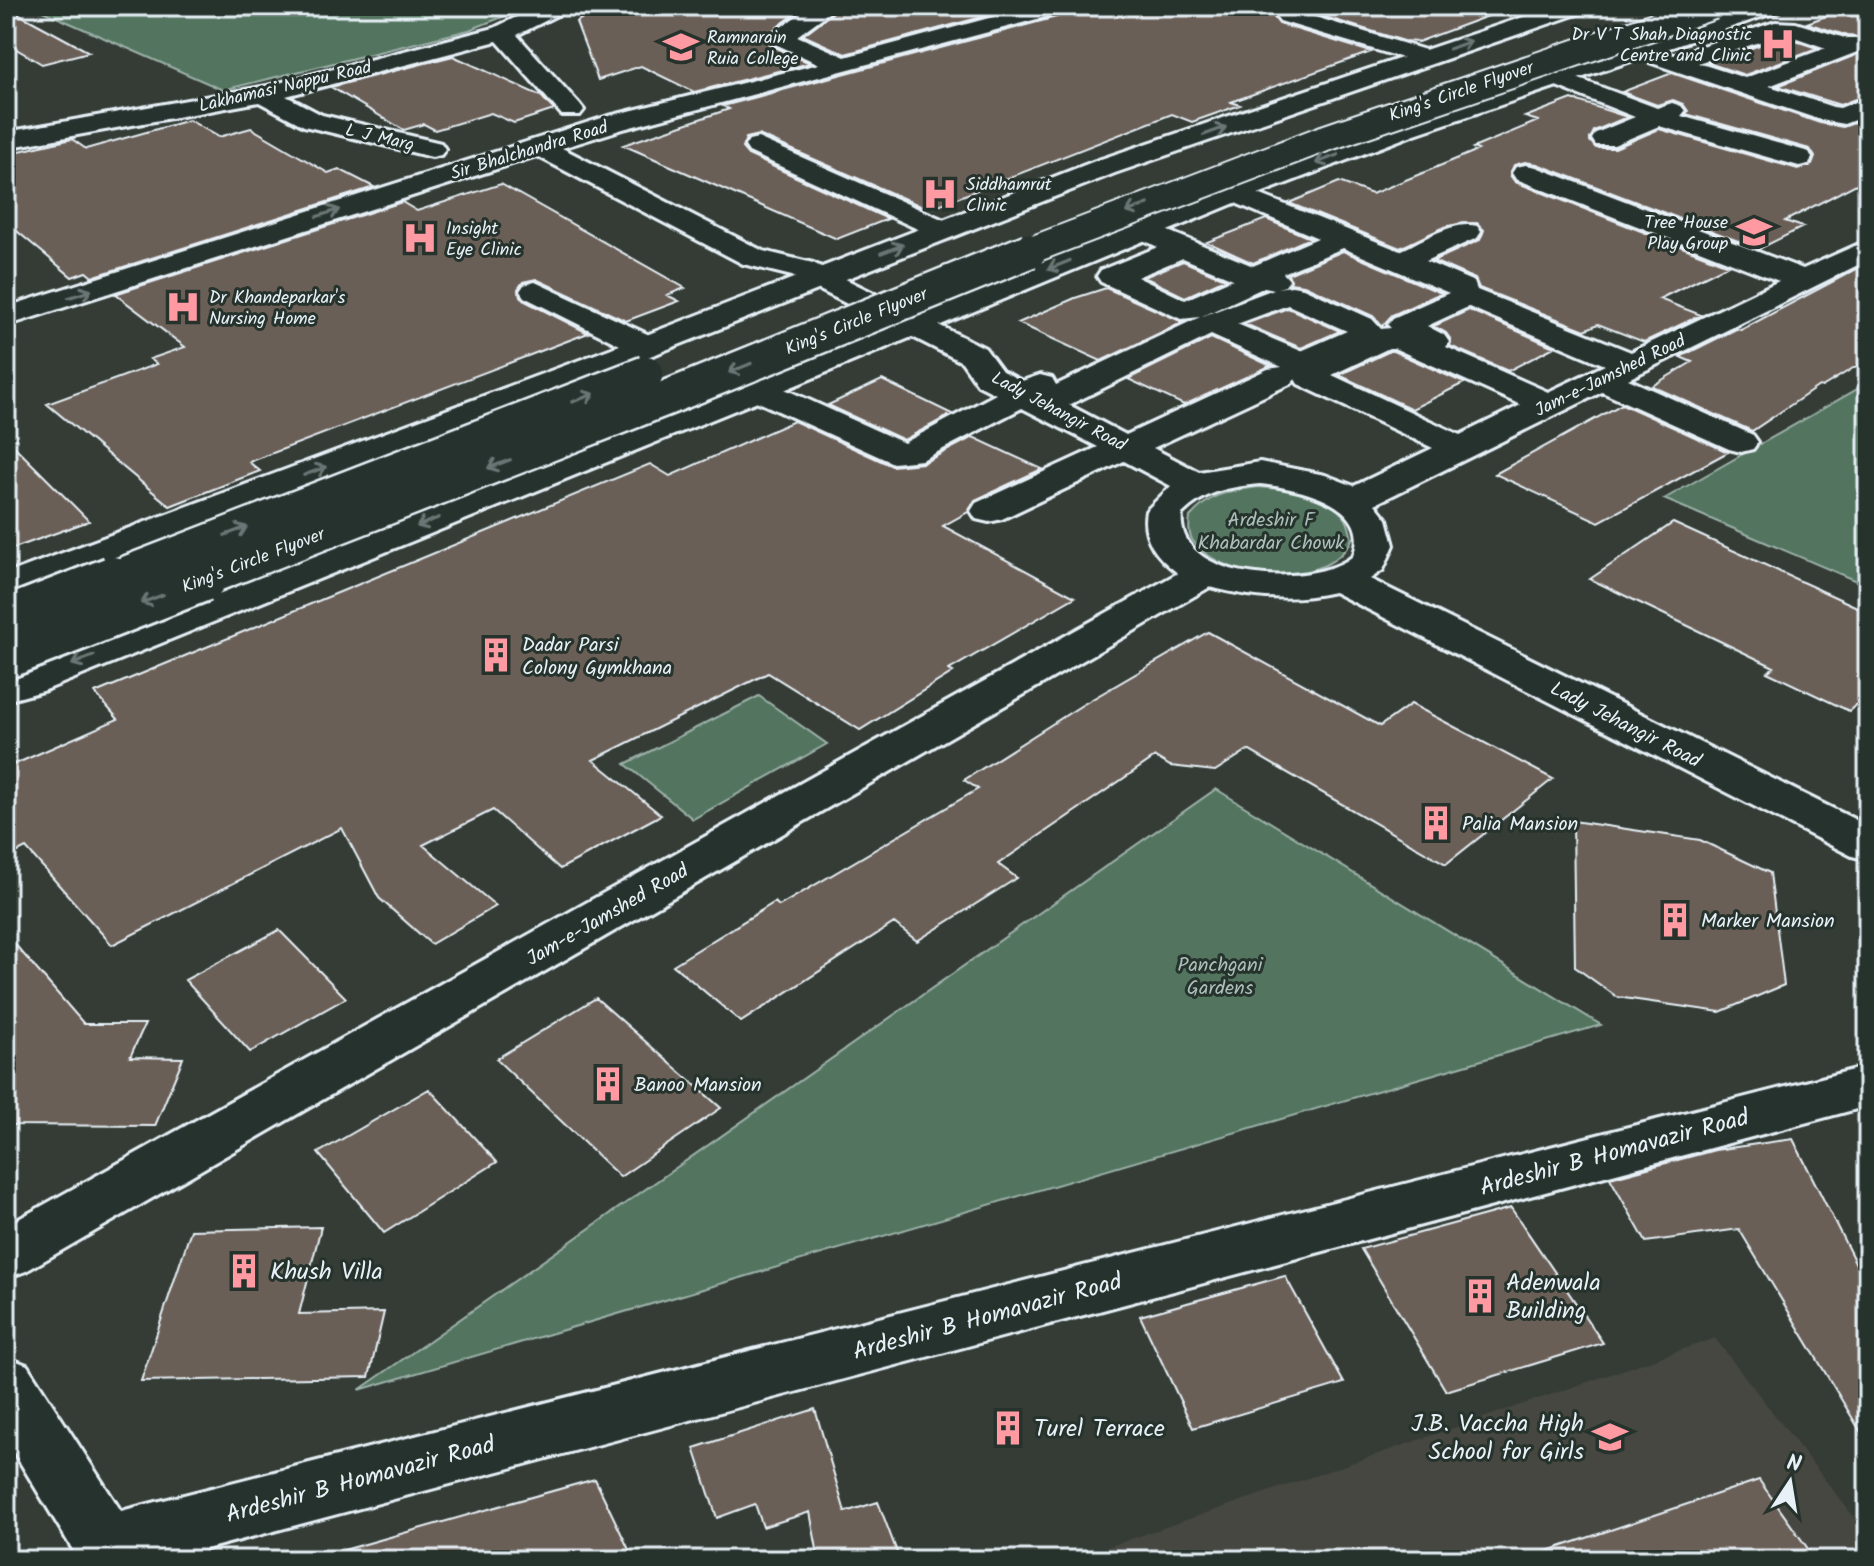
<svg xmlns="http://www.w3.org/2000/svg" width="1874" height="1566" font-family="Kalam,sans-serif">
  <rect width="100%" height="100%" fill="#343c35"/>
  <filter id="ink" filterUnits="userSpaceOnUse"><feTurbulence type="fractalNoise" baseFrequency=".0125" numOctaves="2"/><feDisplacementMap in="SourceGraphic" scale="16" xChannelSelector="R" yChannelSelector="G"/><feConvolveMatrix kernelMatrix="1 2 1 2 8 2 1 2 1" color-interpolation-filters="sRGB"/></filter>
  <g filter="url(#ink)">
    <path fill="#44463f" d="M1715,1338L1868,1535V1560H1069Z"/>
    <path fill="#52745e" stroke="#9db2ab" stroke-width="2" d="M31,6H531L469,30L223,90Z
      M1868,383V586L1664,499Z
      M1258,487C1286,489 1323,493 1343,515C1349,521 1350,531 1352,539C1328,590 1224,583 1193,541C1188,534 1189,525 1190,517C1212,492 1226,492 1258,487Z
      M759,696L827,744L693,819L625,764Z
      M1216,789L1601,1025L359,1390Z"/>
    <path fill="#6b5f57" stroke="#e8f1f8" stroke-width="2" d="M613,6H806L764,37L770,45L810,63L694,92L641,66L598,80L576,22L600,8Z
      M841,6L898,7L905,15L932,6H1022L845,54L803,35Z
      M1073,6H1503L1504,10L1418,42L1404,41L1289,6L1279,8L1273,16L1279,24L1371,52L1231,102L1240,105L1192,122L1172,114L934,207L927,204L921,206L759,135L746,138L742,148L748,155L888,219L837,239L623,145L729,109L723,106L1068,14Z
      M1853,6H1868V38L1848,36L1807,23Z
      M6,7L89,52L42,64L6,43Z
      M1777,39L1793,40L1817,48L1745,75L1708,63Z
      M1868,50V94L1840,105L1778,86Z
      M453,56L541,96L554,110L514,123L491,113L435,130L424,124L404,130L331,87Z
      M1672,73L1820,123L1843,127L1868,118V178L1785,221L1803,227L1759,249L1537,164L1525,162L1514,165L1510,175L1515,182L1728,265L1659,299L1701,315L1644,342L1598,324L1585,330L1479,288L1475,279L1433,261L1480,240L1484,230L1477,223L1447,226L1400,248L1289,203L1339,182L1372,194L1478,150L1473,148L1538,121L1525,117L1572,99L1627,117L1594,131L1590,141L1596,148H1615L1659,129L1798,169L1812,165L1815,157L1810,149L1686,114L1688,111L1683,104L1673,100L1657,105L1622,92Z
      M189,120L219,137L251,128L328,173L339,169L374,187L92,277L86,272L72,277L6,222V154L72,139L86,149Z
      M501,184L685,288L667,295L679,301L626,321L536,279L523,282L518,289L523,300L588,333L249,462L260,471L170,506L47,404L157,364L150,359L185,347L115,294L402,202L417,211Z
      M1266,219L1310,238L1253,263L1207,242Z
      M1343,251L1441,293L1392,315L1382,326L1373,316L1304,285L1290,283L1288,274Z
      M1183,261L1225,279L1185,297L1144,277Z
      M1868,263V359L1822,387L1819,386L1752,431L1652,386L1692,362L1680,357L1736,329L1741,330Z
      M1106,288L1183,322L1101,361L1018,323L1075,298Z
      M1288,308L1340,331L1301,348L1245,324Z
      M1469,310L1554,347L1508,371L1450,346L1451,340L1446,333L1434,326Z
      M1211,338L1271,366L1184,405L1128,379Z
      M1390,351H1393L1464,383L1412,409L1339,375Z
      M882,380L952,414L904,440L828,405Z
      M1622,404L1728,452L1599,522L1495,474Z
      M794,421L892,466L923,463L973,437L1042,469L975,500L968,512L943,526L1075,597L949,670L953,672L860,730L768,673L593,760L661,815L560,869L493,810L423,845L496,906L431,944L379,898L342,828L112,945L26,848L6,858V768L118,719L95,693L650,464L670,476Z
      M6,438L89,521L6,551Z
      M1673,523L1868,612V694L1849,711L1767,672L1774,667L1590,579Z
      M1208,632L1380,726L1411,704L1553,779L1446,864L1248,750L1215,771L1170,766L1155,757L998,864L1017,878L917,941L894,923L741,1022L673,965L775,902L779,906L978,789L964,780L1082,705Z
      M1573,821L1700,840L1770,873L1784,985L1720,1012L1617,997L1575,967Z
      M279,930L346,998L250,1052L185,980Z
      M6,934L84,1024H145L130,1057L183,1058L155,1126L6,1125Z
      M596,998L721,1108L620,1177L496,1059Z
      M429,1089L497,1162L384,1233L318,1153Z
      M1793,1139L1868,1288V1444L1739,1229L1646,1242L1610,1178L1715,1150Z
      M1511,1208L1603,1343L1446,1391L1361,1249Z
      M321,1227L299,1314L384,1312L369,1377L141,1381L191,1230Z
      M1285,1276L1344,1383L1193,1428L1140,1316Z
      M815,1409L845,1512L878,1502L900,1560H819L810,1512L763,1527L755,1504L717,1518L694,1448Z
      M595,1479L634,1560H346L344,1550Z
      M1759,1480L1816,1560H1540L1539,1554Z"/>
    <g fill="none" stroke-linecap="round" stroke-linejoin="round">
      <g stroke="#e8f1f8" stroke-width="6">
        <path id="minor" d="M539,6H568L565,11L517,35L580,105L584,110L580,115H562L497,41L286,96L322,115L441,143L445,149L441,155L432,157L304,126L259,102L6,148V132L267,86L494,28Z
          M811,6H838L797,36L845,57L1033,6H1070L1067,11L623,129L562,148L763,251L813,263L985,348L1002,371L1022,381L1040,375L1052,378L1056,385L1200,317L1274,289L1265,287L1200,317L1181,319L1101,282L1097,276L1101,270L1158,247L1134,236L1130,230L1134,224L1144,221L1253,266L1318,238L1226,199L1222,193L1226,187L1236,185L1400,251C1422,241 1453,220 1477,226L1481,232L1477,238L1425,261L1474,282L1477,290L1631,352L1779,281L1516,179L1512,173L1516,167L1526,165L1536,167L1803,269L1868,240V260L1628,379L1753,435L1758,442L1753,449L1741,452L1729,449L1602,392L1375,504L1387,519L1394,545L1383,570L1370,579L1868,826V860L1852,856L1334,592C1292,602 1251,598 1210,587L26,1271L6,1278V1226L1178,573C1157,558 1141,538 1146,511L1171,486L1124,461L1002,519L989,522L976,519L971,511L976,503L1098,447L1022,408L922,460L893,463L745,396L740,389L745,382L757,379L769,382L904,443L996,394L978,385L962,362L792,276L743,264L537,156L6,326V307L605,117L819,64L771,42L767,37ZM1343,248L1449,293L1393,318L1388,325L1391,328L1381,329L1372,319L1303,288L1292,286L1277,288L1285,286L1289,280L1283,273ZM1183,258L1233,279L1185,300L1137,277ZM1288,305L1347,331L1301,351L1237,324ZM1468,307H1469L1605,365L1548,392L1446,347L1449,342L1444,335L1427,326ZM1211,335L1282,367L1268,369L1126,435L1069,405ZM1389,348H1394L1521,405L1460,435L1332,375ZM1295,379L1298,384L1433,448L1354,486L1325,475L1260,462L1199,472L1153,448L1292,383ZM1260,484C1295,488 1375,503 1353,556C1315,589 1174,583 1182,514C1206,491 1228,487 1260,484Z
          M1288,9L1432,52L1435,57L1432,62L1423,64L1280,21L1276,16L1280,11Z
          M1775,22L1796,23L1848,39H1865L1868,43L1865,49L1769,86L1833,107L1840,108L1868,97V115L1844,124L1821,120L1628,55L1624,50L1628,45L1636,43L1674,55ZM1777,36L1794,37L1826,48L1745,78L1698,63Z
          M1555,70L1657,108L1672,103L1681,106L1685,111L1681,116L1809,152L1812,158L1809,164L1799,166L1659,126L1614,145H1596L1592,139L1596,133L1635,117L1546,82L1543,77L1546,72Z
          M758,138L953,224L957,230L953,236L943,239L933,236L749,152L745,146L749,140Z
          M535,282L658,339L663,346L658,353L647,356L636,353L524,297L520,291L524,285Z
          M1868,1066V1106L165,1560H79L6,1439V1357L27,1365L121,1511Z"/>
      </g>
      <g stroke="#e8f1f8" stroke-width="6">
        <path id="highway" d="M1556,6H1589L1586,11L1115,173L658,353L6,599V574L636,339L1095,161Z
          M1748,6H1782L1779,11L1415,134L1235,203L755,402L43,691L6,701V675L731,388L1215,191L1397,122Z"/>
      </g>
      <use href="#minor" fill="#26332d" fill-rule="evenodd"/>
      <use href="#highway" fill="#26332d" fill-rule="evenodd"/>
      <g stroke="#e8f1f8" stroke-width="30" stroke-linecap="butt">
        <path id="highway-bridge-far2" d="M1024,253L1323,139L1713,6"/>
      </g>
      <g stroke="#e8f1f8" stroke-width="39" stroke-linecap="butt">
        <path id="highway-bridge-far1" d="M107,581L646,373
          M198,581L669,397L1029,251"/>
      </g>
      <g stroke="#e8f1f8" stroke-width="50" stroke-linecap="butt">
        <path id="highway-bridge" d="M6,620L112,579
          M6,656L203,579"/>
      </g>
      <use href="#highway-bridge-far2" stroke="#26332d" stroke-width="26"/>
      <use href="#highway-bridge-far1" stroke="#26332d" stroke-width="34"/>
      <use href="#highway-bridge" stroke="#26332d" stroke-width="44"/>
    </g>
    <defs><path id="oneway-shaft" d="M-6 0H5M1.5-3L5.5 0L1.5 3" fill="none" stroke-width="1.6" stroke-linecap="round" stroke-linejoin="round" transform="scale(2)"/></defs>
    <g stroke="#6a7674">
      <use href="#oneway-shaft" transform="translate(1460 45) rotate(-19)"/>
      <use href="#oneway-shaft" transform="translate(1215 131) rotate(-20)"/>
      <use href="#oneway-shaft" transform="translate(1327 159) rotate(159)"/>
      <use href="#oneway-shaft" transform="translate(1137 208) rotate(160)"/>
      <use href="#oneway-shaft" transform="translate(328 213) rotate(-18)"/>
      <use href="#oneway-shaft" transform="translate(892 249) rotate(-21)"/>
      <use href="#oneway-shaft" transform="translate(1059 265) rotate(158)"/>
      <use href="#oneway-shaft" transform="translate(80 294) rotate(-18)"/>
      <use href="#oneway-shaft" transform="translate(740 368) rotate(158)"/>
      <use href="#oneway-shaft" transform="translate(583 398) rotate(-21)"/>
      <use href="#oneway-shaft" transform="translate(499 464) rotate(159)"/>
      <use href="#oneway-shaft" transform="translate(315 471) rotate(-21)"/>
      <use href="#oneway-shaft" transform="translate(428 522) rotate(158)"/>
      <use href="#oneway-shaft" transform="translate(236 531) rotate(-21)"/>
      <use href="#oneway-shaft" transform="translate(152 599) rotate(159)"/>
      <use href="#oneway-shaft" transform="translate(83 660) rotate(158)"/>
    </g>
  </g>
  <defs>
    <g id="hospital-bare" transform="scale(2.76)"><path d="M-5-5h3v3.5h4V-5h3V5h-3V1.5h-4V5h-3Z" fill="#ff9aa2" stroke="#26332d" stroke-width="2.5" paint-order="stroke"/></g>
    <g id="university-bare" transform="scale(2.76)"><path d="M0-5L7-2L0 1L-7-2ZM-4 1L0 2.5L4 1V4Q0 6-4 4Z" fill="#ff9aa2" stroke="#26332d" stroke-width="2.5" paint-order="stroke"/></g>
    <g id="building-bare" transform="scale(2.76)"><path d="M-4-6H4V6H1V3H-1V6H-4ZM-2.5-4.3h1.7v1.8h-1.7ZM.8-4.3h1.7v1.8H.8ZM-2.5-1h1.7V.8h-1.7ZM.8-1h1.7V.8H.8Z" fill="#ff9aa2" stroke="#26332d" stroke-width="2.5" paint-order="stroke"/></g>
    <g id="school-bare" transform="scale(2.76)"><path d="M0-5L7-2L0 1L-7-2ZM-4 1L0 2.5L4 1V4Q0 6-4 4Z" fill="#ff9aa2" stroke="#26332d" stroke-width="2.5" paint-order="stroke"/></g>
  </defs>
  <g fill-rule="evenodd">
    <use href="#hospital-bare" x="1778" y="44"/>
    <use href="#university-bare" x="681" y="47"/>
    <use href="#hospital-bare" x="940" y="194"/>
    <use href="#university-bare" x="1754" y="232"/>
    <use href="#hospital-bare" x="420" y="238"/>
    <use href="#hospital-bare" x="183" y="307"/>
    <use href="#building-bare" x="496" y="655"/>
    <use href="#building-bare" x="1436" y="823"/>
    <use href="#building-bare" x="1675" y="920"/>
    <use href="#building-bare" x="608" y="1084"/>
    <use href="#building-bare" x="244" y="1271"/>
    <use href="#building-bare" x="1480" y="1296"/>
    <use href="#building-bare" x="1008" y="1428"/>
    <use href="#school-bare" x="1610" y="1437"/>
  </g>
  <g text-anchor="middle" stroke-width="6" stroke-linejoin="round" paint-order="stroke">
    <g font-size="18" fill="#e8f1f8" stroke="#26332d" text-anchor="start">
      <text x="1752" y="40" text-anchor="end">Dr V T Shah Diagnostic<tspan x="1752" dy="21">Centre and Clinic</tspan></text>
      <text x="707" y="43">Ramnarain<tspan x="707" dy="21">Ruia College</tspan></text>
      <text x="966" y="190">Siddhamrut<tspan x="966" dy="21">Clinic</tspan></text>
      <text x="1728" y="228" text-anchor="end">Tree House<tspan x="1728" dy="21">Play Group</tspan></text>
      <text x="446" y="234">Insight<tspan x="446" dy="21">Eye Clinic</tspan></text>
      <text x="209" y="303">Dr Khandeparkar's<tspan x="209" dy="21">Nursing Home</tspan></text>
    </g>
    <g font-size="18" fill="#e8f1f8" stroke="#26332d">
      <text transform="translate(285 86) rotate(-13)" y="6">Lakhamasi Nappu Road</text>
      <text transform="translate(1461 91) rotate(-19)" y="6">King's Circle Flyover</text>
      <text transform="translate(380 137) rotate(13)" y="6">L J Marg</text>
      <text transform="translate(529 150) rotate(-17)" y="6">Sir Bhalchandra Road</text>
      <text transform="translate(856 321) rotate(-22)" y="6">King's Circle Flyover</text>
      <text transform="translate(1610 375) rotate(-26)" y="6">Jam-e-Jamshed Road</text>
      <text transform="translate(1059 411) rotate(28)" y="6">Lady Jehangir Road</text>
      <text transform="translate(253 560) rotate(-21)" y="6">King's Circle Flyover</text>
    </g>
    <g font-size="20" fill="#acbfba" stroke="#26332d">
      <text x="1271" y="526">Ardeshir F<tspan x="1271" dy="23">Khabardar Chowk</tspan></text>
      <text x="1220" y="971">Panchgani<tspan x="1220" dy="23">Gardens</tspan></text>
    </g>
    <g font-size="20" fill="#e8f1f8" stroke="#26332d" text-anchor="start">
      <text x="522" y="651">Dadar Parsi<tspan x="522" dy="23">Colony Gymkhana</tspan></text>
      <text x="1462" y="830">Palia Mansion</text>
      <text x="1701" y="927">Marker Mansion</text>
      <text x="634" y="1091">Banoo Mansion</text>
    </g>
    <g font-size="20" fill="#e8f1f8" stroke="#26332d">
      <text transform="translate(1626 724) rotate(27)" y="7">Lady Jehangir Road</text>
      <text transform="translate(607 914) rotate(-30)" y="7">Jam-e-Jamshed Road</text>
    </g>
    <g font-size="24" fill="#e8f1f8" stroke="#26332d">
      <text transform="translate(1614 1152) rotate(-15)" y="8">Ardeshir B Homavazir Road</text>
      <text transform="translate(987 1316) rotate(-15)" y="8">Ardeshir B Homavazir Road</text>
      <text transform="translate(360 1479) rotate(-15)" y="8">Ardeshir B Homavazir Road</text>
    </g>
    <g font-size="24" fill="#e8f1f8" stroke="#26332d" text-anchor="start">
      <text x="270" y="1279">Khush Villa</text>
      <text x="1506" y="1290">Adenwala<tspan x="1506" dy="28">Building</tspan></text>
      <text x="1584" y="1431" text-anchor="end">J.B. Vaccha High<tspan x="1584" dy="28">School for Girls</tspan></text>
      <text x="1034" y="1436">Turel Terrace</text>
    </g>
  </g>
  <rect width="1874" height="1566" fill="none" stroke="#26332d" stroke-width="32"/>
  <rect x="16" y="16" width="1842" height="1534" fill="none" stroke="#e8f1f8" stroke-width="3" filter="url(#ink)"/>
  <g transform="translate(1790 1482) rotate(12)" stroke="#26332d" stroke-width="6" paint-order="stroke">
  <path d="M0-6L14 30L0 20L-14 30Z" fill="#e8f1f8"/>
  <text y="-12" font-size="22" font-weight="bold" text-anchor="middle" fill="#e8f1f8">N</text>
  </g>
</svg>
